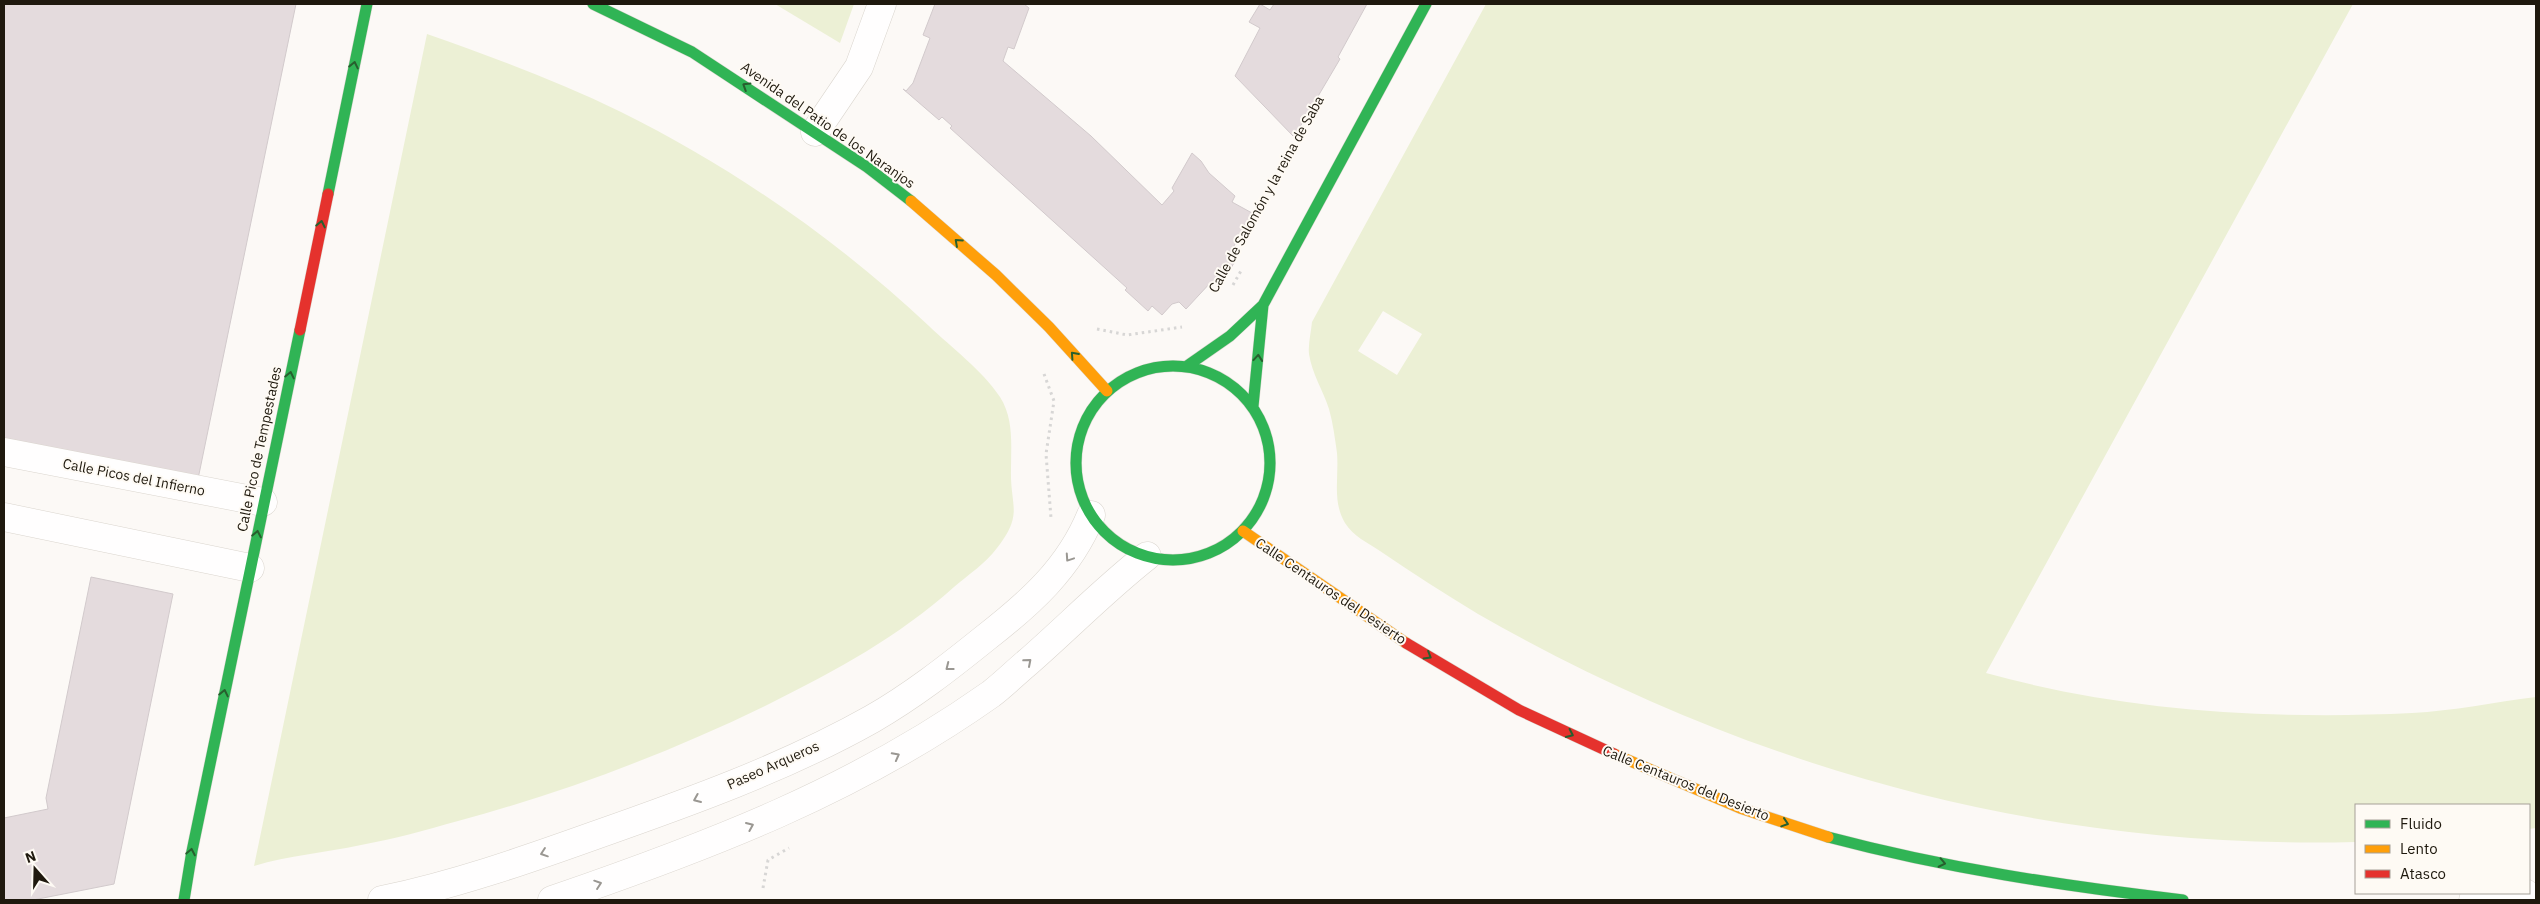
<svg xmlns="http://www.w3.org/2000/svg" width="2540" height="904" font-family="'IBM Plex Sans',sans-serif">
  <rect width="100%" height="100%" fill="#fcf9f6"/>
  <path fill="#ecf0d5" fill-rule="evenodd" d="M775,4H854L840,43Z
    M1486,4H2353L1986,673C2122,711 2271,720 2412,713C2453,711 2495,702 2536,697V828L2529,829V805H2356V842C2042,850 1750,769 1478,614C1445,594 1412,573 1380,551C1368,543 1353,536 1345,523C1332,501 1339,478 1337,453C1335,439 1333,423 1329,409C1323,390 1312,374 1309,354C1308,344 1311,333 1312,322ZM1383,311L1422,334L1397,375L1358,351Z
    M427,34C492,57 558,81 621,112C732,167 839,241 929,326C952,348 982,370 1000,397C1014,419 1011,445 1011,470C1010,506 1024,514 997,548C986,563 968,575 954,587C898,637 837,670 771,703C671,752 566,792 458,821C426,830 394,839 361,845C325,853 289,855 254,866Z"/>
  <path fill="#e4dbdd" stroke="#d2cacc" d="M4,4H296L198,479L4,438Z
    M935,4H1024L1029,8L1014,49L1008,47L1003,61L1091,136L1162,205L1174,191L1172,188L1192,153L1201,161L1209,173L1235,196L1232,202L1252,213L1228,257L1235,261L1221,286L1212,281L1186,309L1179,302L1172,304L1162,315L1152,306L1148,311L1125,290L1127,288L950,128L952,126L942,117L939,120L903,89L906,91L913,83L930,38L923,35Z
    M1260,4L1270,10L1274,4H1367L1338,57L1340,59L1294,137L1235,76L1260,28L1249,22Z
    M91,577L173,594L114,884L33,900H4V818L48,809L46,798Z"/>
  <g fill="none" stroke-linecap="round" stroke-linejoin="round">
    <g stroke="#dbd6cf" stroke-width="29">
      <path id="street" d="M815,132L859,67L882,4
        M4,452L263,502
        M4,517L250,568
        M382,900C454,885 523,861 593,836C687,803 785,768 872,719C912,696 948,668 984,639C1029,604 1069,569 1091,515
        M552,900C709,846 854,791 991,694C1004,684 1016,672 1028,662C1068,627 1105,589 1147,556
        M2473,900L2525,893"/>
    </g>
    <g stroke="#dbd6cf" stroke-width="12">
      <path id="fast" d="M593,4L692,52L867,167L911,201
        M328,194L367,4
        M1076 463a97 97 0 1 1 194 0a97 97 0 1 1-194 0Z
        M1187,366L1230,336L1263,305L1426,4
        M1253,406L1263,305
        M1828,837C1945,868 2063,886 2183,900
        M184,900L192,851L300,330"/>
    </g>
    <g stroke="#dbd6cf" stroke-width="12">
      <path id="slow" d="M911,201L996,275L1049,327L1107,391
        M1243,531L1406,643
        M1614,754L1740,808L1828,837"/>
    </g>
    <g stroke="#dbd6cf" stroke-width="12">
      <path id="jam" d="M300,330L328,194
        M1406,643L1519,710L1614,754"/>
    </g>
    <path stroke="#d7d6d5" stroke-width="3" stroke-dasharray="2.5 4" stroke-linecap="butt" d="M1233,285L1242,269
      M1097,329L1127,335L1182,327
      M1044,374L1054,401L1046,454L1051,518
      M763,888L768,860L789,848"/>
    <use href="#street" stroke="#fffefe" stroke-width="28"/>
    <use href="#fast" stroke="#30b455" stroke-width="11"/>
    <use href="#slow" stroke="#ff9f0a" stroke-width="11"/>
    <use href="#jam" stroke="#e5322d" stroke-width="11"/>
  </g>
  <defs><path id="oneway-chevron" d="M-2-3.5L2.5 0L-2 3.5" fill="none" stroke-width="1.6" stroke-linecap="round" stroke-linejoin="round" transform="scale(1.25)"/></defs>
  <g stroke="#275f2e">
    <use href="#oneway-chevron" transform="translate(354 65) rotate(-78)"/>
    <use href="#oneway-chevron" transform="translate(746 86) rotate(-148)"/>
    <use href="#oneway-chevron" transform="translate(321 224) rotate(-78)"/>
    <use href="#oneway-chevron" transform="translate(958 242) rotate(-138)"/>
    <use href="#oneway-chevron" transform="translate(1074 355) rotate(-132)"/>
    <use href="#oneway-chevron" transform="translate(1258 358) rotate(-85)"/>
    <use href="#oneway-chevron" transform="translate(290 375) rotate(-78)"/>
    <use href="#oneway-chevron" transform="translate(257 534) rotate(-79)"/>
    <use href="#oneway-chevron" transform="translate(1428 656) rotate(31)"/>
    <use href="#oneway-chevron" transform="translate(224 693) rotate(-78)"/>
    <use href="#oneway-chevron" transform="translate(1570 734) rotate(25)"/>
    <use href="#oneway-chevron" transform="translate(1785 823) rotate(18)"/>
    <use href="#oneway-chevron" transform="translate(191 852) rotate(-79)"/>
    <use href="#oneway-chevron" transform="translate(1942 863) rotate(12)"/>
  </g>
  <g stroke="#9a9792">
    <use href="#oneway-chevron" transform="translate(1069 558) rotate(124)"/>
    <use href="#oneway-chevron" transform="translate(1028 662) rotate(-41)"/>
    <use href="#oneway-chevron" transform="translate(949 667) rotate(142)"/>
    <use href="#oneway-chevron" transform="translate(896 756) rotate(-28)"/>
    <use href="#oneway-chevron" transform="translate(697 799) rotate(157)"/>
    <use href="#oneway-chevron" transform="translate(750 826) rotate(-23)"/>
    <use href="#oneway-chevron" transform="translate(544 853) rotate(161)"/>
    <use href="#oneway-chevron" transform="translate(598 884) rotate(-19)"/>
  </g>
  <g text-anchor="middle" stroke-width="4" stroke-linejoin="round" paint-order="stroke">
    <g font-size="14" fill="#1f190e" stroke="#fefaf4">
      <text transform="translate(828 125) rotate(35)" y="5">Avenida del Patio de los Naranjos</text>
      <text transform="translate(1266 194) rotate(-61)" y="5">Calle de Salomón y la reina de Saba</text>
      <text transform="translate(259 449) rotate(-78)" y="5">Calle Pico de Tempestades</text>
      <text transform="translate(134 477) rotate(11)" y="5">Calle Picos del Infierno</text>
      <text transform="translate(1331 591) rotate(34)" y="5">Calle Centauros del Desierto</text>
      <text transform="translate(773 765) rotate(-24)" y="5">Paseo Arqueros</text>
      <text transform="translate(1686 783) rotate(22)" y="5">Calle Centauros del Desierto</text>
    </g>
  </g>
  <rect width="2540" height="904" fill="none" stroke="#1f190e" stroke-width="10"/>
  <rect x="2355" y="804" width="175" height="90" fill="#fefaf4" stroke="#a5a098"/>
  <rect x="2365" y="820" width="25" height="8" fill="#30b455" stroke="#a5a098"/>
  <text x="2400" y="829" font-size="15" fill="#1f190e">Fluido</text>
  <rect x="2365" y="845" width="25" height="8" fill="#ff9f0a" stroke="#a5a098"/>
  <text x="2400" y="854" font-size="15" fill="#1f190e">Lento</text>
  <rect x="2365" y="870" width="25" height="8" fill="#e5322d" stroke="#a5a098"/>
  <text x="2400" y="879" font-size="15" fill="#1f190e">Atasco</text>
  <g transform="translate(35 869) rotate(340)" stroke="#fefaf4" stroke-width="4" paint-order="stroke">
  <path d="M0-4L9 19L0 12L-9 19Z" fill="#1f190e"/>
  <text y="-8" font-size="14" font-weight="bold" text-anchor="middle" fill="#1f190e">N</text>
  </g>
</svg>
